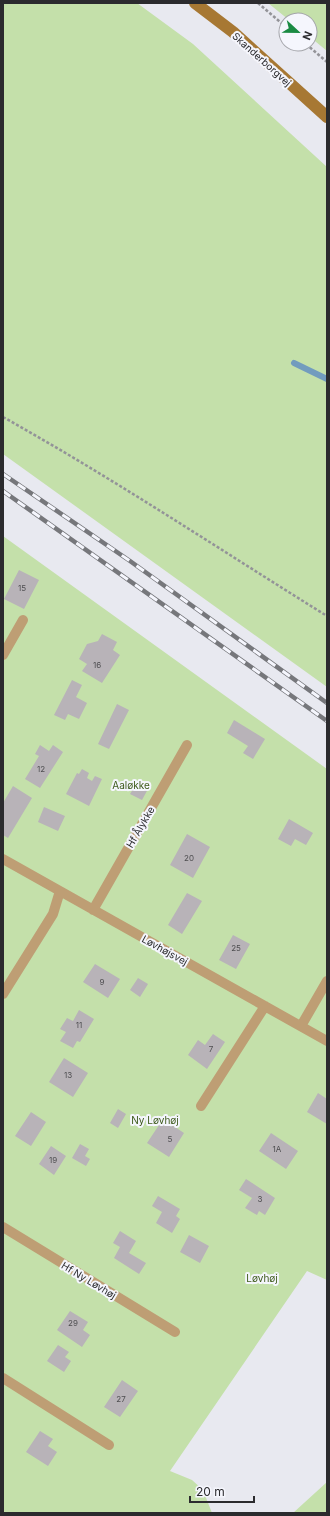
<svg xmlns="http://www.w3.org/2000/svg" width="330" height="1516" font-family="Inter,sans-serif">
  <rect width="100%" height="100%" fill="#e8e9f0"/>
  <path fill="#c4e0aa" d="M3,3H137L193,44L327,167V687L3,454Z
    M268,3H327V51L310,37V20H289Z
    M3,536L327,769V1280L307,1271L170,1471L192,1480L203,1490L212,1513H3Z
    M327,1482V1513H293Z"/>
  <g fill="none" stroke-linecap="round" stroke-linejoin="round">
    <path stroke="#729cbe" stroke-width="6" d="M294,363L327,379"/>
  </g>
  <path fill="#b8b3b8" d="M19,570L39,580L24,609L4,599Z
    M102,634L117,642L113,650L120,655L102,683L82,671L87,664L79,659L87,644L98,641Z
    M72,680L82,685L76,697L87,703L79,719L68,714L65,720L54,715Z
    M117,704L129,710L109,749L98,744Z
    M234,720L265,739L253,759L243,753L248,746L227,733Z
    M40,745L49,751L53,745L63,752L40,788L25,779L39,756L35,754Z
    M82,769L89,773L87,778L92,781L95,776L102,779L89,806L66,794L77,773L79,774Z
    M137,783L148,789L142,800L130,794Z
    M13,786L32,798L8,838L3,835V803Z
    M44,807L65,816L58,831L38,822Z
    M289,819L313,833L306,845L295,839L291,846L278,839Z
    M187,834L210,847L193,878L170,865Z
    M187,893L202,901L182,934L168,925Z
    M233,935L250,944L236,969L219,960Z
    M95,964L120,979L108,998L83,982Z
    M138,978L148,984L140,997L130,990Z
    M79,1010L94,1019L80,1042L77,1041L73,1048L60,1041L66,1032L60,1029L67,1018L73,1021Z
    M213,1034L225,1042L207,1069L188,1055L198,1040L205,1045Z
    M64,1058L88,1073L73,1097L49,1082Z
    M318,1093L327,1099V1124L307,1112Z
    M118,1109L126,1114L118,1128L110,1123Z
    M31,1112L46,1122L31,1146L15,1136Z
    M163,1119L184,1133L169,1157L147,1143Z
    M271,1133L298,1151L286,1169L259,1151Z
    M80,1144L89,1149L85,1156L90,1159L86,1166L72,1158Z
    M51,1146L66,1156L54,1175L39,1164Z
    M246,1179L275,1198L265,1215L259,1211L257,1215L245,1208L252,1198L239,1190Z
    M158,1196L180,1209L176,1216L180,1219L172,1233L156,1223L162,1212L152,1206Z
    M120,1231L136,1241L129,1253L146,1263L139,1274L114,1258L120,1247L113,1243Z
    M189,1235L209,1246L200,1263L180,1252Z
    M70,1311L88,1322L83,1330L90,1335L82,1347L57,1330Z
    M58,1345L69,1352L65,1357L71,1361L64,1372L47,1361Z
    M122,1380L138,1391L120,1417L104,1407Z
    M40,1431L53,1439L48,1446L57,1452L48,1466L26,1452Z"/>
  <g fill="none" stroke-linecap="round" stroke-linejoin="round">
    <path stroke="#939398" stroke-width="2.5" stroke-dasharray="3 2" stroke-linecap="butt" d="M258,3L286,27
      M306,44L327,62
      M3,417C114,479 219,549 327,616"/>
    <path stroke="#be9e74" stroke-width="10" d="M3,655L23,620
      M3,859L327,1041
      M93,910L187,745
      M3,994L53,914L60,891
      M301,1026L327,981
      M201,1106L265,1006
      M3,1227L175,1332
      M3,1378L109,1445"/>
    <path stroke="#a77833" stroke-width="12" d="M195,3L233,32L327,117"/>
    <g stroke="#76777b" stroke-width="4.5">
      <path id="rail" d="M3,474L130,561L327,703
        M3,491L327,721"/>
    </g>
    <use href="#rail" stroke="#f5f6fd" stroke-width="3" stroke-dasharray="9" stroke-linecap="butt"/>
  </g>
  <g text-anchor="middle" stroke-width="4" stroke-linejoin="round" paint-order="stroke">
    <g font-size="8" fill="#4e4d50">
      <text x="22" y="591">15</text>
      <text x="97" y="668">16</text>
      <text x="41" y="772">12</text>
      <text x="189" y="861">20</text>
      <text x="236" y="951">25</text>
      <text x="102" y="985">9</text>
      <text x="79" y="1028">11</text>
      <text x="211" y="1052">7</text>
      <text x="68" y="1078">13</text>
      <text x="170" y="1142">5</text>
      <text x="277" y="1152">1A</text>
      <text x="53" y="1163">19</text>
      <text x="260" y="1202">3</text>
      <text x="73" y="1326">29</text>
      <text x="121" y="1402">27</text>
    </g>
    <g font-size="10" fill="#2b2b2e" stroke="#f5f6fd">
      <text transform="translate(262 59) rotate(42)" y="4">Skanderborgvej</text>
      <text transform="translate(140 827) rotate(-60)" y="4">Hf Ålykke</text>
      <text transform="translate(165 950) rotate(29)" y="4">Løvhøjsvej</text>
      <text transform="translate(89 1280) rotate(31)" y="4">Hf Ny Løvhøj</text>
    </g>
    <g font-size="10" fill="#3d5a1a" stroke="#f5f6fd">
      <text x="131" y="789">Aaløkke</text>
      <text x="155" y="1124">Ny Løvhøj</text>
      <text x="262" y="1282">Løvhøj</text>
    </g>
  </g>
  <rect width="330" height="1516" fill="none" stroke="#2b2b2e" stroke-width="8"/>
  <g transform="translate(298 32) rotate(112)"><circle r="19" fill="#f5f6fd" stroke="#a4a5aa"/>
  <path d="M0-3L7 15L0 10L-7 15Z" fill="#1a8a43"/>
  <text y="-6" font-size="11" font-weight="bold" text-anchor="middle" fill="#2b2b2e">N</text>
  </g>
  <path d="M190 1496v6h64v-6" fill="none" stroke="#2b2b2e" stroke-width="2"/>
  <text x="196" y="1496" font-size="12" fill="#2b2b2e" stroke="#f5f6fd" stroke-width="3" paint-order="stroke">20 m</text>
</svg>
